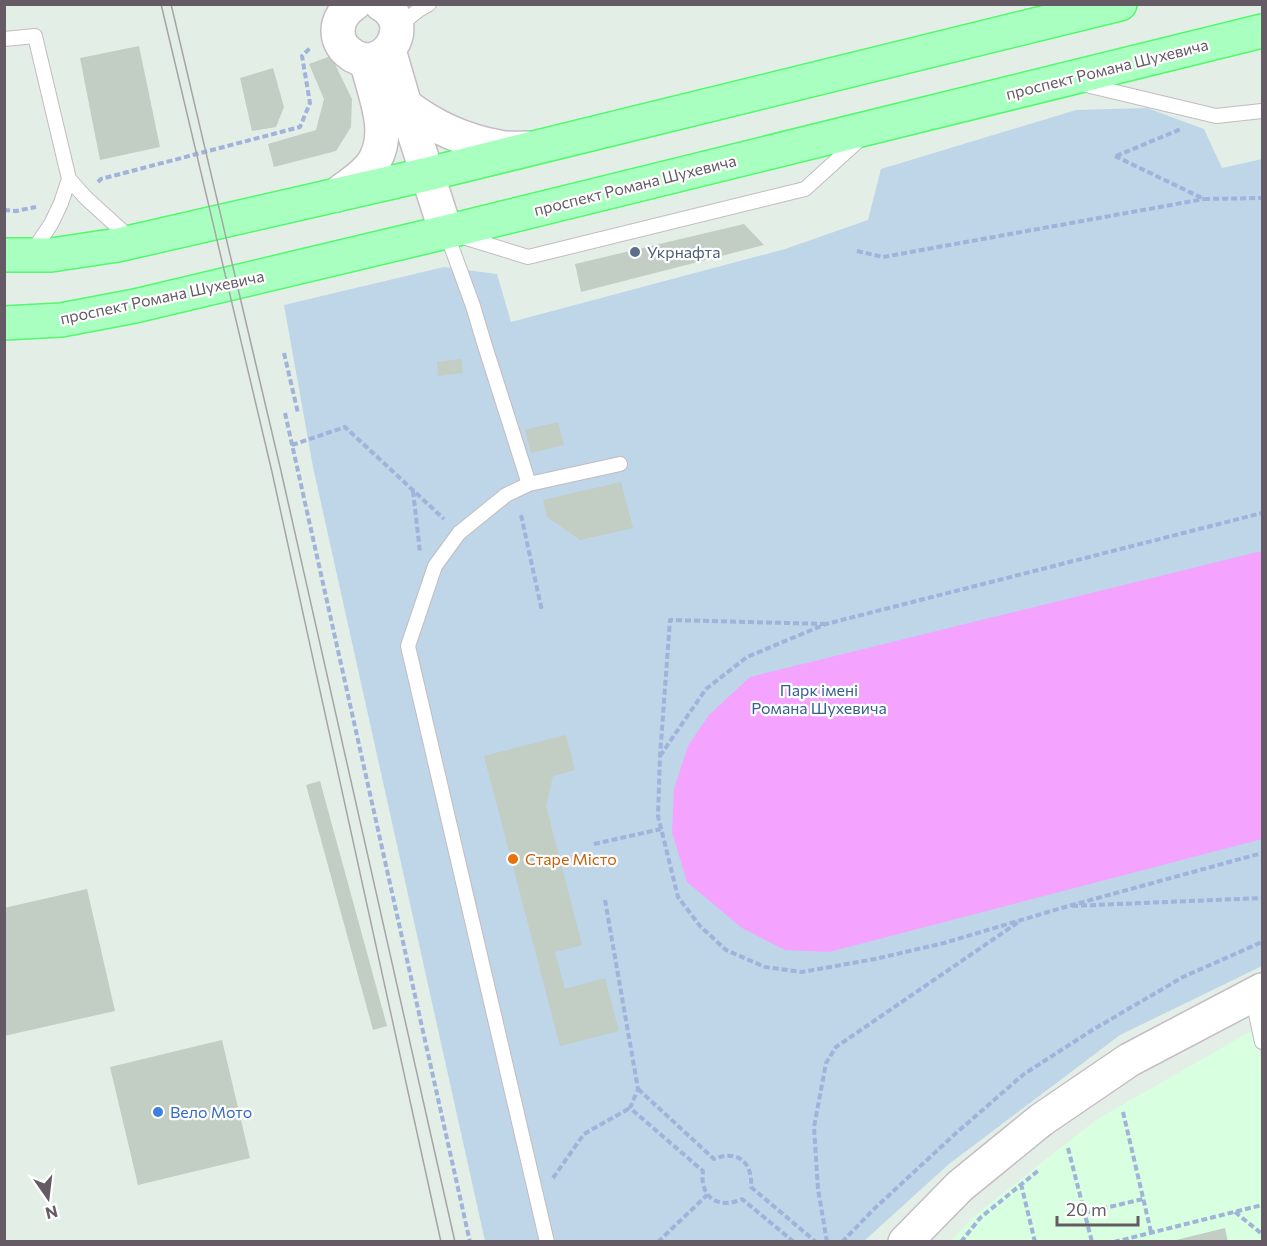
<svg xmlns="http://www.w3.org/2000/svg" width="1267" height="1246" font-family="Commissioner,sans-serif">
  <rect width="100%" height="100%" fill="#e3efe6"/>
  <path fill="#d8ffe0" d="M1255,1029L1262,1064V1241L950,1242L974,1216L1096,1120Z"/>
  <path fill="#bed6e8" d="M1147,108L1204,129L1222,168L1262,159V966L1120,1035L949,1164L864,1241H485L313,467L284,305L444,267L497,274L511,322L785,249L868,220L881,169L1076,110Z"/>
  <path fill="#f4a3ff" d="M1262,551V839L829,952L785,950L742,928L687,882L672,832L674,789L688,746L709,715L750,677Z"/>
  <path fill="#c2cdc3" d="M139,46L160,147L100,160L80,58Z
    M331,56L352,99L351,127L336,151L274,167L268,144L316,130L324,99L309,64Z
    M273,68L284,107L276,127L252,131L240,78Z
    M744,224L764,245L581,292L575,264Z
    M461,359L463,373L438,376L437,362Z
    M558,422L564,445L531,453L525,430Z
    M621,482L633,528L580,540L547,517L543,500Z
    M566,735L575,770L553,776L546,806L582,945L555,952L565,989L605,978L619,1031L560,1046L484,756Z
    M320,781L387,1026L373,1030L306,785Z
    M87,889L115,1011L4,1036V908Z
    M222,1040L250,1158L138,1185L110,1067Z
    M1225,1228L1228,1242H1172V1241Z"/>
  <g fill="none" stroke-linecap="round" stroke-linejoin="round">
    <g stroke="#c3bbc2" stroke-width="16">
      <path id="lane" d="M400,28C408,17 417,10 429,4
        M4,39L35,36L69,179L86,198L131,239
        M1082,84L1216,116L1262,111
        M446,232L473,306L485,346L529,484
        M460,236L528,257L805,189L860,139
        M32,252L51,224L61,203L69,179
        M1252,995L1262,1042
        M547,1242L408,646L435,566L459,533L506,495L529,484L620,464"/>
    </g>
    <g stroke="#c5bcc5" stroke-width="36">
      <path id="secondary" d="M354,4C345,10 338,20 338,31C338,39 342,47 348,52C381,80 419,25 381,4
        M389,50L405,105L446,232
        M405,105C432,126 465,141 499,147C508,149 518,148 527,148
        M336,195C349,185 367,175 375,160C391,131 375,96 368,67L362,59
        M905,1242L960,1186L1041,1120L1129,1060L1262,990"/>
    </g>
    <g stroke="#52f96d" stroke-width="36">
      <path id="primary" d="M4,255H51L118,245L428,174L1120,4
        M4,323L61,320L135,306L446,232L1262,31"/>
    </g>
    <path stroke="#a1b2db" stroke-width="4" stroke-dasharray="6 3" stroke-linecap="butt" d="M1115,156L1204,199L1262,198
      M1116,156L1181,129
      M98,182L101,179L300,127L310,103L302,56L310,48
      M4,210L16,211L36,207
      M857,251L883,257L1204,199
      M284,353L298,413
      M285,413L470,1242
      M292,445L345,427L444,519
      M413,491L420,552
      M521,515L542,611
      M826,624L670,620L660,756L658,816L678,897L700,926L726,950L765,967L802,972L875,959L944,943L1065,907L1262,853
      M660,756L706,689L747,657L826,624L1262,513
      M594,844L661,829
      M605,900L638,1089L630,1108L703,1171C699,1197 719,1210 742,1199L794,1242
      M1072,906L1262,898
      M638,1089L714,1159C738,1149 753,1163 751,1187L816,1242
      M1123,1112L1151,1232
      M1068,1148L1092,1242
      M553,1178L584,1134L630,1108
      M1021,1184L1035,1242
      M1235,1212L1262,1234
      M1084,1213L1143,1199
      M658,1242L707,1195
      M827,1242L818,1189L814,1127L826,1063L836,1047L1020,921
      M842,1242L874,1209L955,1134L1024,1074L1094,1029L1183,977L1262,942
      M961,1242L980,1218L1039,1170
      M1114,1242L1262,1205"/>
    <use href="#lane" stroke="#fff" stroke-width="14"/>
    <use href="#secondary" stroke="#fff" stroke-width="33"/>
    <use href="#primary" stroke="#a8ffc0" stroke-width="33"/>
    <path stroke="#a7a4a7" stroke-width="1.5" d="M161,4L272,472L441,1242
      M171,4L281,471L455,1242"/>
  </g>
  <circle fill="#5c6f8a" stroke="#fff" stroke-width="2" cx="635" cy="252" r="6"/>
  <circle fill="#e8710a" stroke="#fff" stroke-width="2" cx="513" cy="859" r="6"/>
  <circle fill="#3f7fe0" stroke="#fff" stroke-width="2" cx="158" cy="1112" r="6"/>
  <g text-anchor="middle" stroke-width="4.5" stroke-linejoin="round" paint-order="stroke">
    <g font-size="16" fill="#655b65" stroke="#fff">
      <text transform="translate(1107 69) rotate(-14)" y="6">проспект Романа Шухевича</text>
      <text transform="translate(635 185) rotate(-14)" y="6">проспект Романа Шухевича</text>
      <text transform="translate(162 297) rotate(-12)" y="6">проспект Романа Шухевича</text>
    </g>
    <g font-size="16" fill="#4e5e75" stroke="#fff" text-anchor="start">
      <text x="647" y="258">Укрнафта</text>
    </g>
    <g font-size="16" fill="#32618d" stroke="#fff">
      <text x="819" y="696">Парк імені<tspan x="819" dy="18">Романа Шухевича</tspan></text>
    </g>
    <g font-size="16" fill="#c56008" stroke="#fff" text-anchor="start">
      <text x="525" y="865">Старе Місто</text>
    </g>
    <g font-size="16" fill="#366cbe" stroke="#fff" text-anchor="start">
      <text x="170" y="1118">Вело Мото</text>
    </g>
  </g>
  <rect width="1267" height="1246" fill="none" stroke="#655b65" stroke-width="12"/>
  <g transform="translate(48 1198) rotate(166)" stroke="#ffffff" stroke-width="4.5" paint-order="stroke">
  <path d="M0-4.5L10 22L0 15L-10 22Z" fill="#655b65"/>
  <text y="-9" font-size="16" font-weight="bold" text-anchor="middle" fill="#655b65">N</text>
  </g>
  <path d="M1057 1216v9h81v-9" fill="none" stroke="#655b65" stroke-width="3"/>
  <text x="1066" y="1216" font-size="18" fill="#655b65" stroke="#ffffff" stroke-width="4.5" paint-order="stroke">20 m</text>
</svg>
